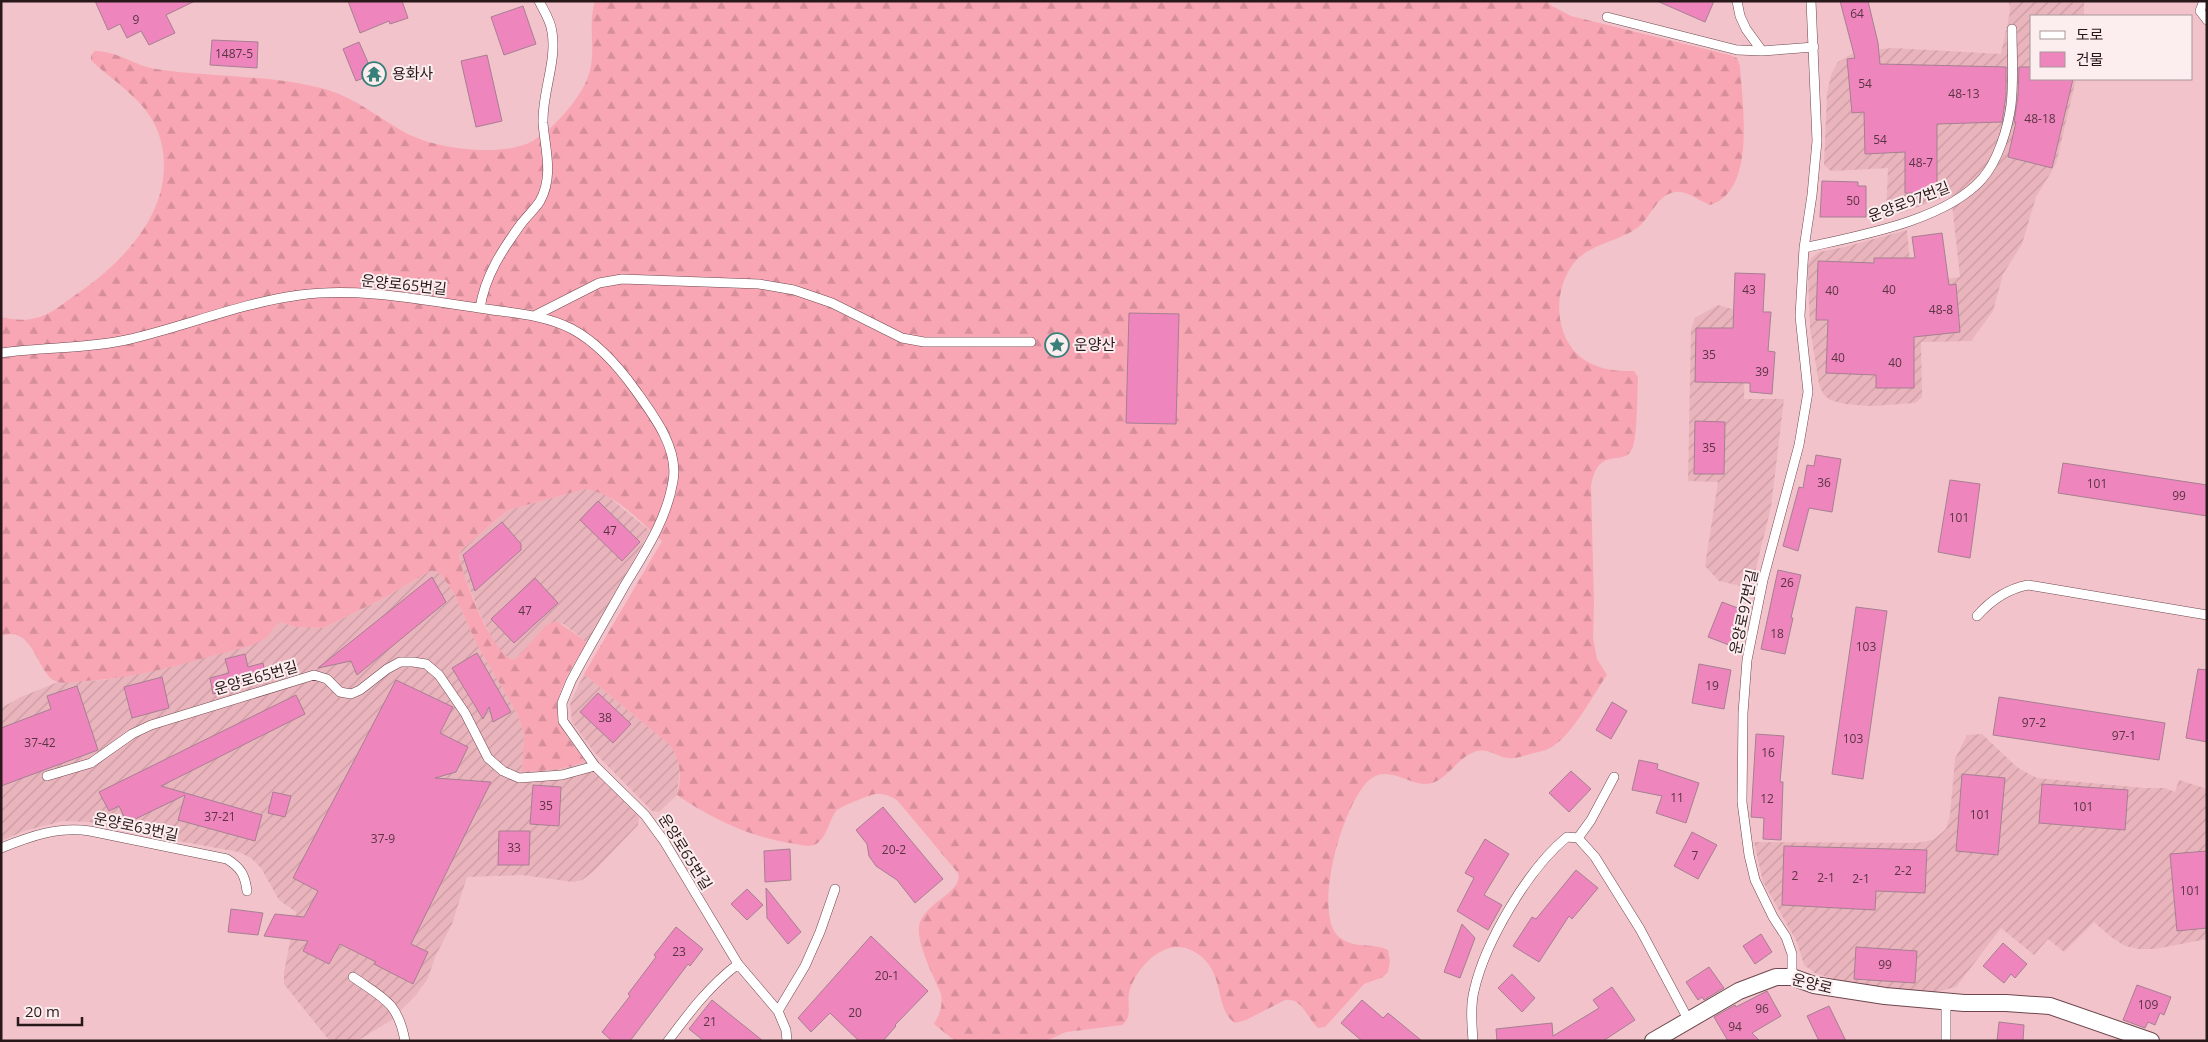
<svg xmlns="http://www.w3.org/2000/svg" width="2208" height="1042" font-family="'Open Sans','Noto Sans KR',sans-serif">
  <defs>
    <pattern id="industrial-furrows" width="10" height="10" patternUnits="userSpaceOnUse" patternTransform="scale(1.25)"><rect width="10" height="10" fill="#eab4bd"/><path d="M-1 1l2-2M0 10L10 0M9 11l2-2" fill="none" stroke="#c99aa2"/></pattern>
    <pattern id="forest-firs" width="22" height="20" patternUnits="userSpaceOnUse" patternTransform="scale(1.25)"><rect width="22" height="20" fill="#f9a6b4"/><path d="M5 1l3.5 6h-7zM16 11l3.5 6h-7z" fill="#d58e9a"/></pattern>
  </defs>
  <rect width="100%" height="100%" fill="#f2c3ca"/>
  <path fill="url(#industrial-furrows)" d="M2009,1H2084V16H2032V79H2076L2056,164L2036,197L2022,244L2003,274L1993,311L1971,341L1921,342L1922,397L1915,403L1871,406L1845,404L1830,400L1823,394L1819,384L1810,328L1808,279V265L1811,258L1819,252L1845,247L1907,230L1912,283L1960,277L1951,195L1901,213L1886,214L1888,168L1831,171L1824,165L1827,94L1831,75L1838,62L1855,52L1892,48L2001,54L2010,12Z
    M1718,305L1746,313L1744,399H1784L1771,507L1752,584L1741,586L1719,581L1705,566L1718,482L1688,481L1691,330L1695,318Z
    M585,489L598,491L609,497L650,531L586,644L583,639L562,623L513,660L506,657L496,647L480,614L461,567L459,557L461,550L508,510Z
    M430,571H436L442,576L453,591L476,643L517,713L524,734L522,771L575,765L585,761L639,817L638,825L593,872L582,880L573,882L522,875L467,877L452,924L436,955L427,980L416,995L390,1021L357,1041H331L328,1039L284,984V972L296,912L279,900L261,868L251,858L239,852L129,832L89,822L63,821L24,831L1,841V708L21,697L58,682L106,680L267,637L279,621L295,627L323,628L382,599Z
    M584,674L670,745L678,756L680,768L677,795L659,812L652,811L594,752L572,722L570,703Z
    M1982,734L2018,768L2037,778L2144,788H2165L2175,792L2179,780L2207,789V939L2155,949H2139L2125,946L2111,937L2094,922L2064,952L2048,939L2034,955L2001,928L1956,987L1936,992L1899,990L1844,982L1815,973L1804,965L1797,942L1763,882L1754,842L1916,843L1933,840L1946,829L1950,815L1955,759L1967,735Z"/>
  <path fill="url(#forest-firs)" d="M595,1H1547L1552,6L1571,16L1730,55L1737,58L1740,66C1742,103 1757,191 1710,205C1699,201 1687,190 1675,192C1656,195 1651,218 1637,228C1618,242 1590,243 1574,263C1549,294 1555,352 1597,366C1609,371 1622,371 1634,371L1638,377C1637,390 1638,442 1631,451C1621,466 1598,446 1591,486L1594,602L1593,638L1597,659L1607,675C1592,696 1574,733 1552,747C1546,751 1537,752 1530,754C1524,756 1515,759 1508,758C1494,756 1487,746 1472,753C1455,760 1446,783 1426,784C1409,784 1388,766 1372,778C1344,797 1312,911 1338,936C1353,950 1373,942 1388,950L1390,961L1388,972L1383,977L1364,984L1325,1027L1318,1028C1307,1018 1302,997 1285,1000L1246,1020L1235,1023C1212,1007 1228,968 1191,950C1164,937 1135,968 1129,993C1127,1005 1133,1017 1122,1025L1066,1032L1046,1041H955L934,1024C940,1014 943,1006 941,994C934,976 917,946 919,927C922,903 964,893 958,873L897,800C890,796 883,793 875,794C867,796 841,806 836,811C829,820 827,838 816,844C809,848 797,844 790,843C747,836 713,819 677,795C682,776 681,761 670,745L584,674L662,541C640,522 616,493 585,489L508,510L461,550L459,557C465,581 490,651 513,660L519,656L546,625L556,621L583,639L586,644C572,669 547,700 562,728C568,740 578,749 585,761C565,770 543,771 522,771L524,734L517,713L476,643L453,591L442,576L436,571H430L382,599L323,628L295,627L279,621L267,637L253,645C198,659 142,678 85,681C77,681 66,684 58,682C37,678 35,623 1,636V317C11,319 21,321 31,319C48,317 61,305 74,296C126,261 179,205 160,138C152,106 119,85 96,65L91,60V55L95,51C118,51 135,66 156,69C214,78 272,74 328,90C357,99 379,118 404,132C434,149 502,158 533,141C553,129 573,106 584,86C600,56 586,30 595,1Z"/>
  <path fill="#ee86bd" stroke="#a67f91" d="M95,1H195L166,15L175,33L149,45L141,31L127,38L120,24L108,30Z
    M348,1H402L408,18L390,24L389,21L360,33Z
    M1657,1H1714L1705,22Z
    M1840,1H1868L1878,43L1880,64L2006,67V95L2002,122L1937,124V193H1905V152L1865,154L1864,112L1852,113L1847,59L1855,58Z
    M523,6L536,44L504,55L491,17Z
    M212,40L258,42L257,68L210,65Z
    M359,42L373,74L356,81L343,49Z
    M487,55L502,121L476,127L461,61Z
    M2019,67H2032V79H2073L2052,168L2008,157L2016,122H2014L2018,96Z
    M1822,181L1858,182V186H1866V217H1820Z
    M1942,233L1949,285L1956,284L1960,332L1914,337V388H1876V375L1826,373L1828,320H1816L1818,261L1874,263V258H1915L1912,237Z
    M1735,273L1765,274L1763,312H1771L1768,351L1775,352L1772,394L1750,392V383L1695,382L1696,328H1733Z
    M1129,313L1179,314L1176,424L1126,423Z
    M1695,421L1725,422L1724,474H1694Z
    M1816,455L1841,459L1832,512L1809,508L1798,551L1783,546L1799,487L1803,488L1807,465L1814,466Z
    M2063,463L2207,485V516L2058,493Z
    M1950,480L1980,484L1970,558L1938,552Z
    M598,501L640,542L622,561L580,520Z
    M502,522L521,544V550L475,591L463,555Z
    M1778,570L1801,575L1791,618H1793L1785,654L1761,649Z
    M432,577L446,602L357,675L351,661L318,668Z
    M535,578L558,603L514,643L491,619Z
    M1722,602L1743,610L1729,645L1708,637Z
    M1856,607L1887,611L1863,779L1832,774Z
    M477,653L511,712L493,722L489,707L483,719L452,668Z
    M245,654L248,667L263,663L267,681L213,694L210,678L229,673L225,659Z
    M1699,664L1731,670L1724,709L1692,703Z
    M2198,669L2207,670V742L2186,738Z
    M162,677L169,708L132,718L124,687Z
    M396,680L453,707L440,733L468,747L456,772L435,778L491,782L411,944L428,952L413,984L374,964L376,962L340,944L329,964L303,951L308,941L264,936L275,914L304,917L318,891L293,878Z
    M77,686L98,750L1,786V728L51,709L47,696Z
    M598,693L631,724L613,743L580,712Z
    M296,695L305,714L161,786L262,815L255,841L178,820L185,795L127,823L119,806L109,811L99,792Z
    M1999,697L2165,723L2159,760L1993,735Z
    M1612,702L1627,711L1611,739L1596,730Z
    M1756,734L1784,736L1780,782H1783L1781,840L1763,839L1764,818L1751,817Z
    M1639,760L1658,764L1657,769L1699,783L1686,823L1656,813L1662,796L1632,790Z
    M1571,771L1591,789L1569,812L1549,793Z
    M1962,774L2005,778L1998,855L1956,851Z
    M2042,784L2128,790L2125,830L2039,823Z
    M533,785L561,787L559,826L530,824Z
    M273,792L291,796L285,817L268,813Z
    M883,807L943,879L915,903L897,880L876,866L869,856L867,844L856,830Z
    M499,831H530L529,865H498Z
    M1692,832L1717,845L1698,879L1674,866Z
    M1485,839L1509,854L1484,895L1502,905L1488,930L1457,911L1474,878L1465,873Z
    M1784,846L1927,850L1925,893L1876,891L1875,910L1782,905Z
    M790,849L791,880L765,882L764,851Z
    M2207,851V928L2177,931L2170,854Z
    M1576,870L1598,888L1572,919L1569,916L1539,962L1513,946L1532,917L1536,919Z
    M766,888L801,932L788,944L767,918Z
    M747,889L763,905L747,920L731,904Z
    M231,909L263,913L258,935L228,932Z
    M1462,924L1475,938L1460,978L1444,972Z
    M676,927L703,949L690,966L688,964L630,1041H612L602,1032L630,996L628,994L656,957L654,955Z
    M1761,934L1772,952L1755,964L1743,946Z
    M871,936L928,991L895,1025L896,1026L883,1041H859L830,1013L811,1032L798,1018Z
    M2003,943L2027,964L2015,978L2011,974L2004,983L1983,966Z
    M1856,947L1917,951L1915,983L1854,979Z
    M1709,967L1724,988L1704,1000L1702,997L1698,1000L1686,982Z
    M1512,974L1535,998L1522,1012L1498,988Z
    M2137,985L2171,997L2164,1015L2160,1013L2155,1025L2148,1022L2145,1028L2123,1020Z
    M1612,987L1635,1020L1603,1041H1497L1496,1029L1552,1023L1553,1036L1599,1008L1593,1000Z
    M1767,991L1781,1016L1752,1033L1760,1041H1728L1714,1017L1735,1005L1736,1007Z
    M712,1000L763,1041H704L689,1029Z
    M1362,1000L1383,1018L1388,1013L1422,1041H1362L1341,1023Z
    M1829,1006L1846,1041H1819L1807,1016Z
    M1999,1022L2024,1025L2023,1041H1997Z"/>
  <g fill="none" stroke-linecap="round" stroke-linejoin="round">
    <g stroke="#6e474e" stroke-width="10">
      <path id="lane" d="M1737,1L1740,16L1746,29L1762,51
        M2204,1L2200,11L2207,20
        M1607,17L1737,50L1762,51L1814,47
        M1804,248C1857,236 1945,221 1982,179C1998,161 2008,128 2011,105C2014,80 2012,54 2012,29
        M480,308C485,276 502,250 521,224C527,216 535,209 540,201C554,176 545,149 543,123C542,92 557,62 552,32C551,21 544,11 539,1
        M534,316L599,283L622,279L759,284L794,290L832,303L902,338L924,342H1031
        M1,353C42,347 85,349 126,340C184,327 240,303 300,295C360,287 421,300 479,308C510,313 543,314 572,329C598,343 619,367 636,391C654,416 679,449 673,481C667,519 645,552 625,585C607,617 588,649 571,681L562,703L563,721L595,766L645,815L664,841L738,964L778,1011L786,1030L787,1041
        M1977,616C1991,600 2007,589 2028,585L2207,615
        M47,776L91,763L132,734L151,725L314,675L327,679L340,692L351,694L360,690L387,669L400,662H413L426,664L439,675L465,713L488,758L503,771L519,778L562,775L595,766
        M1578,838L1591,820L1614,777
        M1,848C31,836 59,826 90,831L227,859C241,868 245,875 247,891
        M353,977C383,998 398,1002 405,1041
        M1792,977V954L1786,937L1773,917L1755,880L1749,855L1742,802L1743,713L1747,660L1763,580L1799,445L1808,392L1800,316L1804,248L1812,195L1817,141L1811,1
        M1946,1002V1041
        M778,1011L805,966L820,932L835,889
        M668,1041C689,1013 709,986 738,964
        M1473,1041C1472,1025 1470,1007 1474,991C1485,942 1528,869 1567,837L1578,838L1595,857L1640,929L1688,1019"/>
    </g>
    <g stroke="#6e474e" stroke-width="18">
      <path id="street" d="M1653,1041L1739,991L1776,977H1792L1814,985L1885,996L1964,1003H2006L2050,1006L2151,1041"/>
    </g>
    <use href="#lane" stroke="#fff" stroke-width="9"/>
    <use href="#street" stroke="#fff" stroke-width="16"/>
  </g>
  <defs>
    <g id="temple-ring" transform="scale(1.25)"><circle r="9.5" fill="#fcedef" stroke="#377f79" stroke-width="1.5"/><path d="M0-6L5-2H3V0L6.5 2.5H4V6H1.5V3h-3V6H-4V2.5H-6.5L-3 0V-2H-5Z" fill="#377f79"/></g>
    <g id="sight-ring" transform="scale(1.25)"><circle r="9.5" fill="#fcedef" stroke="#377f79" stroke-width="1.5"/><path d="M0-6L1.8-2.2L6-1.7L2.9 1.2L3.7 5.4L0 3.3L-3.7 5.4L-2.9 1.2L-6-1.7L-1.8-2.2Z" fill="#377f79"/></g>
  </defs>
  <g fill-rule="evenodd">
    <use href="#temple-ring" x="374" y="74"/>
    <use href="#sight-ring" x="1057" y="345"/>
  </g>
  <g text-anchor="middle" stroke-width="4" stroke-linejoin="round" paint-order="stroke">
    <g font-size="12" fill="#5a3443">
      <text x="1857" y="18">64</text>
      <text x="136" y="24">9</text>
      <text x="234" y="58">1487-5</text>
      <text x="1865" y="88">54</text>
      <text x="1964" y="98">48-13</text>
      <text x="2040" y="123">48-18</text>
      <text x="1880" y="144">54</text>
      <text x="1921" y="167">48-7</text>
      <text x="1853" y="205">50</text>
      <text x="1749" y="294">43</text>
      <text x="1889" y="294">40</text>
      <text x="1832" y="295">40</text>
      <text x="1941" y="314">48-8</text>
      <text x="1709" y="359">35</text>
      <text x="1838" y="362">40</text>
      <text x="1895" y="367">40</text>
      <text x="1762" y="376">39</text>
      <text x="1709" y="452">35</text>
      <text x="1824" y="487">36</text>
      <text x="2097" y="488">101</text>
      <text x="2179" y="500">99</text>
      <text x="1959" y="522">101</text>
      <text x="610" y="535">47</text>
      <text x="1787" y="587">26</text>
      <text x="525" y="615">47</text>
      <text x="1777" y="638">18</text>
      <text x="1866" y="651">103</text>
      <text x="1712" y="690">19</text>
      <text x="605" y="722">38</text>
      <text x="2034" y="727">97-2</text>
      <text x="2124" y="740">97-1</text>
      <text x="1853" y="743">103</text>
      <text x="40" y="747">37-42</text>
      <text x="1768" y="757">16</text>
      <text x="1677" y="802">11</text>
      <text x="1767" y="803">12</text>
      <text x="546" y="810">35</text>
      <text x="2083" y="811">101</text>
      <text x="1980" y="819">101</text>
      <text x="220" y="821">37-21</text>
      <text x="383" y="843">37-9</text>
      <text x="514" y="852">33</text>
      <text x="894" y="854">20-2</text>
      <text x="1695" y="860">7</text>
      <text x="1903" y="875">2-2</text>
      <text x="1795" y="880">2</text>
      <text x="1826" y="882">2-1</text>
      <text x="1861" y="883">2-1</text>
      <text x="2190" y="895">101</text>
      <text x="679" y="956">23</text>
      <text x="1885" y="969">99</text>
      <text x="887" y="980">20-1</text>
      <text x="2148" y="1009">109</text>
      <text x="1762" y="1013">96</text>
      <text x="855" y="1017">20</text>
      <text x="710" y="1026">21</text>
      <text x="1735" y="1031">94</text>
    </g>
    <g font-size="15" fill="#28181a" stroke="#fcedef" text-anchor="start">
      <text x="392" y="79">용화사</text>
      <text x="1074" y="350">운양산</text>
    </g>
    <g font-size="15" fill="#28181a" stroke="#fcedef">
      <text transform="translate(1909 202) rotate(-21)" y="5">운양로97번길</text>
      <text transform="translate(404 285) rotate(6)" y="5">운양로65번길</text>
      <text transform="translate(1744 612) rotate(-78)" y="5">운양로97번길</text>
      <text transform="translate(256 678) rotate(-16)" y="5">운양로65번길</text>
      <text transform="translate(136 827) rotate(12)" y="5">운양로63번길</text>
      <text transform="translate(685 852) rotate(58)" y="5">운양로65번길</text>
      <text transform="translate(1812 984) rotate(14)" y="5">운양로</text>
    </g>
  </g>
  <rect width="2208" height="1042" fill="none" stroke="#28181a" stroke-width="5"/>
  <rect x="2030" y="15" width="162" height="65" fill="#fcedef" stroke="#a7989a"/>
  <rect x="2040" y="31" width="25" height="8" fill="#ffffff" stroke="#a7989a"/>
  <text x="2076" y="40" font-size="15" fill="#28181a">도로</text>
  <rect x="2040" y="52" width="25" height="15" fill="#ee86bd" stroke="#a7989a"/>
  <text x="2076" y="65" font-size="15" fill="#28181a">건물</text>
  <path d="M18 1017v8h64v-8" fill="none" stroke="#28181a" stroke-width="2.5"/>
  <text x="25" y="1017" font-size="15" fill="#28181a" stroke="#fcedef" stroke-width="4" paint-order="stroke">20 m</text>
</svg>
